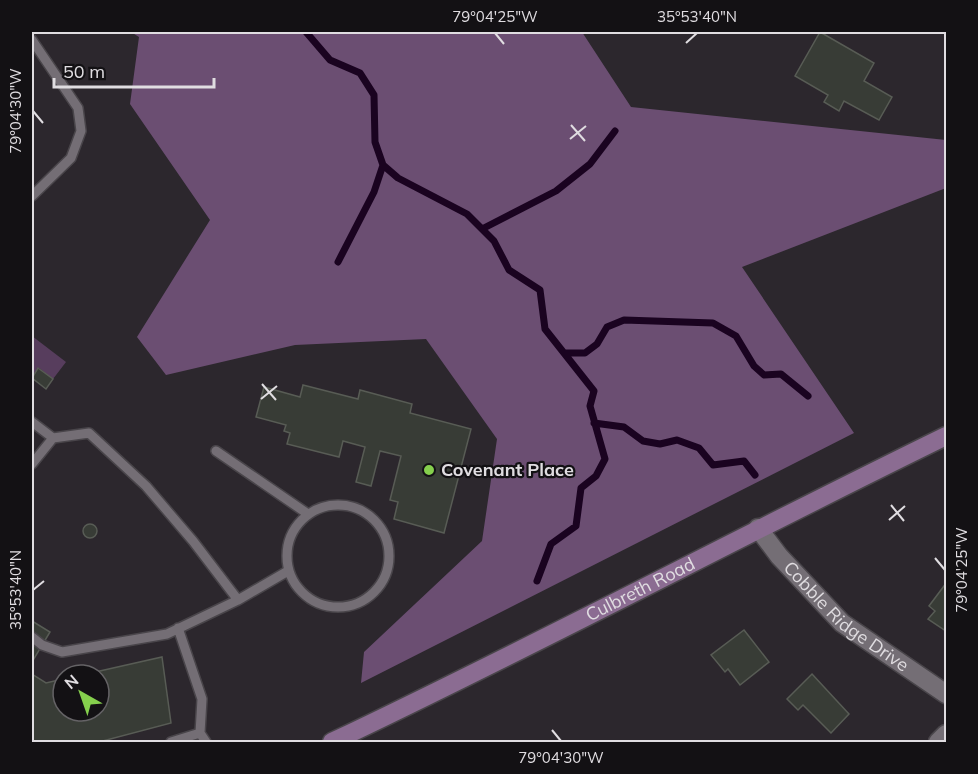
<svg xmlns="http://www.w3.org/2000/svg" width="978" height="774" viewBox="0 0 978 774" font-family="Mulish,sans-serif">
<rect width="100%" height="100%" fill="#2c272d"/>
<!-- green -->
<path fill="#573d5d" d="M 32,336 L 66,362 L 53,379 L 39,368 L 32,377 Z"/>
<!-- forest -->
<path fill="#6b4e72" d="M 131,32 L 582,32 L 631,107 L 946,140 L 946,188 L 742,267 L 854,433 L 361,683 L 364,652 L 482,541 L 497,439 L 426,339 L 295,345 L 166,375 L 137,337 L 210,220 L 130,104 L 139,37 Z"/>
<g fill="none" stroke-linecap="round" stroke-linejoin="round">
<!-- stream -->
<path stroke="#1a0320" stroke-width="7" d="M 306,32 L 330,60 L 360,73 L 374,95 L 375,142 L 383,165 L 398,178 L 467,214 L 494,241 L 509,270 L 540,290 L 545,329 L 594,391 L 590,406 L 605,459 L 596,476 L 581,488 L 576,526 L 551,544 L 537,581
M 482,229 L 556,191 L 590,164 L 615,131
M 338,262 L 374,192 L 383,165
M 565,353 L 585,353 L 597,344 L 607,327 L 624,320 L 713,323 L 736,336 L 754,366 L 764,375 L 781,374 L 808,396
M 594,423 L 624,427 L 643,441 L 660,444 L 677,440 L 699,448 L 713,465 L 744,461 L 755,475"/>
</g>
<!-- building -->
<path fill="#383c36" stroke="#585c55" stroke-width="1.5" d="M 820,32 L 874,63 L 864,81 L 892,97 L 879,120 L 844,101 L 839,111 L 824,102 L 828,95 L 795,76 Z
M 38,368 L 53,379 L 46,389 L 32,378 Z
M 303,385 L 358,399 L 360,390 L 412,404 L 410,413 L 471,429 L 444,533 L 394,519 L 398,502 L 390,500 L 401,456 L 380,451 L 371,486 L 356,482 L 365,447 L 343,441 L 339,457 L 287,444 L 290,433 L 284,431 L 286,425 L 256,417 L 264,387 L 300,397 Z
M83 531a7 7 0 1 1 14 0a7 7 0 1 1-14 0Z
M 944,586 L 946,588 L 946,631 L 928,619 L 935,611 L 929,606 Z
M 32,621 L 50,632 L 32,662 Z
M 744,630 L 769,662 L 740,685 L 728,669 L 725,672 L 711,655 Z
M 162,657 L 171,723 L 99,742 L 32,742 L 32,674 L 46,683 L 63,679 L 63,711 L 99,711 L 99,675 L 82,675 Z
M 812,674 L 849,714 L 831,733 L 803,705 L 798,710 L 787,699 Z"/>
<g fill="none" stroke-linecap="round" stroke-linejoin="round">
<!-- lane casing -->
<g stroke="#49454a" stroke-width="12">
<path id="lane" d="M 32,40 L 78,108 L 81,131 L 71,158 L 32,196
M 32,422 L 53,438
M 216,451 L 308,514
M 32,464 L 53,438 L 89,433 L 146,486 L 193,541 L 238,600 L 167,634 L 62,652 L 42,645 L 32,637
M287 556a51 51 0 1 1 102 0a51 51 0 1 1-102 0Z
M 238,600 L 288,571
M 178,628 L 202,699 L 200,733 L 206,742
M 171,742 L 200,733"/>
</g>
<!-- street casing -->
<g stroke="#49454a" stroke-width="21">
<g id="street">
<path id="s1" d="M 758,528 L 779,556 L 842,623 L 946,694"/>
<path d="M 938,742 L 946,734"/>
</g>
</g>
<!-- secondary casing -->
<g stroke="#49454a" stroke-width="21">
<g id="secondary">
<path id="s2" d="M 332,742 C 539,644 741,536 946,436"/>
</g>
</g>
<!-- lane -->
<use href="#lane" stroke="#746e75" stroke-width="9"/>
<!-- street -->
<use href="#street" stroke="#746e75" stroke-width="18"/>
<!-- secondary -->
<use href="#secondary" stroke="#8b6c92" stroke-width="18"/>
</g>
<!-- ticks -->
<path fill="none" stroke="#e0dde1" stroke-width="2" d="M 495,33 L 504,44M 686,43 L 697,33M 33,111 L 43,123M 571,125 L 585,141M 570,139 L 586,126M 262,384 L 276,400M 261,399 L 277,386M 891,505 L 904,521M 889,520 L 905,506M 935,558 L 945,570M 33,590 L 44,581M 552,730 L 561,741"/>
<!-- markers -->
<circle fill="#85cf4d" stroke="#131114" stroke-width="2" cx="429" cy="470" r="6"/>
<g text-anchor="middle" stroke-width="4.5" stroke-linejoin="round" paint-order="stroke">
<!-- poi labels -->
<g font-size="18" font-weight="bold" fill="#e0dde1" stroke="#131114" text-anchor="start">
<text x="441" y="476">Covenant Place</text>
</g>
<!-- street labels -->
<g font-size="18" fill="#e0dde1" stroke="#131114">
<text dy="6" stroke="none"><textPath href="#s2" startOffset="344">Culbreth Road</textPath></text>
<text dy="6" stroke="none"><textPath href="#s1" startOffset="126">Cobble Ridge Drive</textPath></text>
</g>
</g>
<!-- border -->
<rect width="978" height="774" fill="none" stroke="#131114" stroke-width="66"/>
<!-- north arrow -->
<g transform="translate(81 693) rotate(320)"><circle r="28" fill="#131114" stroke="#656366" stroke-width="1.5"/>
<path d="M0-4.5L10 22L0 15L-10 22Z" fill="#85cf4d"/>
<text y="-9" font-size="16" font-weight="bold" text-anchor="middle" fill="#e0dde1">N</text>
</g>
<!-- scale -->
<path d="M54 78v9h160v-9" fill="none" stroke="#e0dde1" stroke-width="3"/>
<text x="63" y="78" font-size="18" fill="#e0dde1" stroke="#131114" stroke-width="4.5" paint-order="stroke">50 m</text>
<rect x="33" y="33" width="912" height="708" fill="none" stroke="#e0dde1" stroke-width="2"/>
<g font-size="15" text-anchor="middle" fill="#e0dde1">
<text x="495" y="22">79°04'25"W</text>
<text x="697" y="22">35°53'40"N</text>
<text transform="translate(16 111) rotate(-90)" y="5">79°04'30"W</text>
<text transform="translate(962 570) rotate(-90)" y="5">79°04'25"W</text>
<text transform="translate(16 590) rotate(-90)" y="5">35°53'40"N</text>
<text x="561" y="763">79°04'30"W</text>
</g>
</svg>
